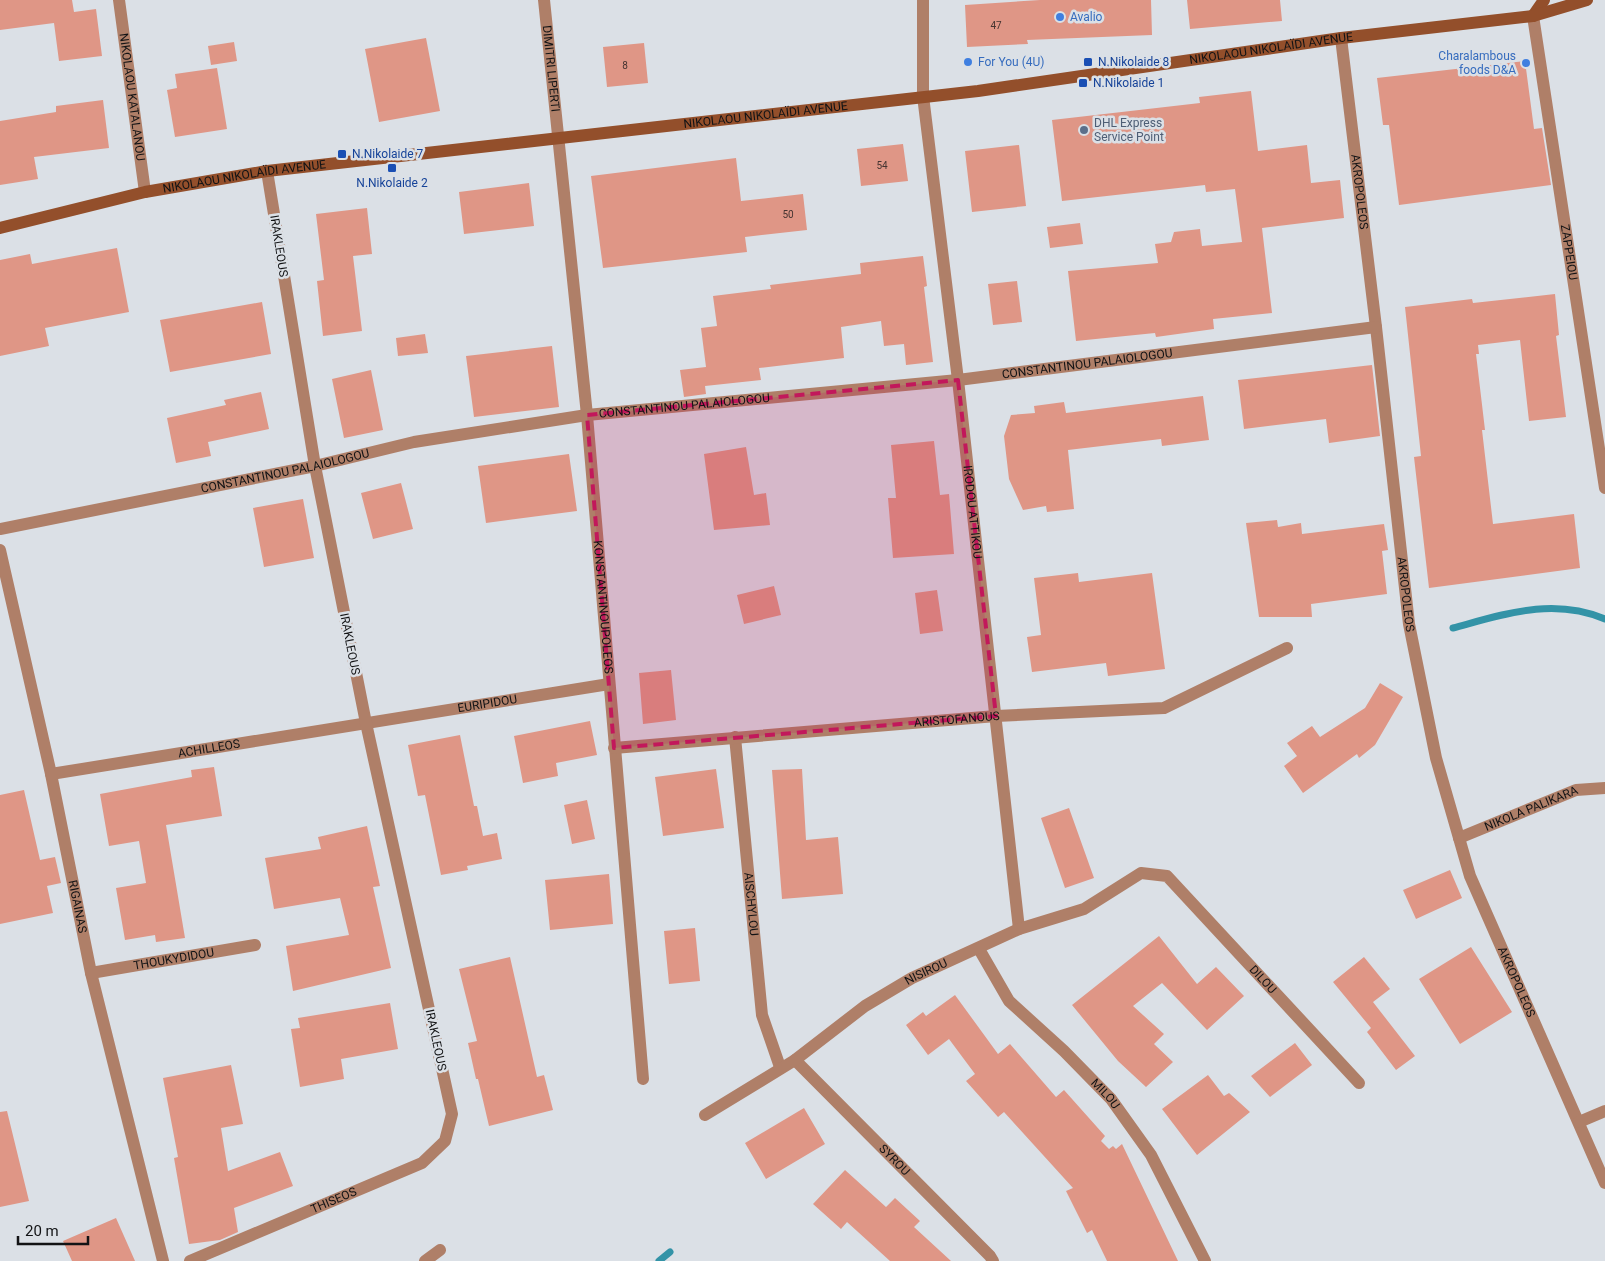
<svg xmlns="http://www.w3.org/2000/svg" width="1605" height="1261" viewBox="0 0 1605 1261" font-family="Roboto,sans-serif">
<rect width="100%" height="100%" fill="#dbe0e6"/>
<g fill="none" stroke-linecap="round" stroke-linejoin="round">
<!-- stream -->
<path stroke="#3393a7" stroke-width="7" d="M 1453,628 C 1505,614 1553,597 1605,619
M 659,1261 L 670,1252"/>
</g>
<!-- building -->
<path fill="#df9686" d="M 0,0 L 72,0 L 74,12 L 96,9 L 102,56 L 59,61 L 54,23 L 0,30 Z
M 1040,0 L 1151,0 L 1152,35 L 1027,40 L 1028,44 L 967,47 L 965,5 Z
M 1187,0 L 1280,0 L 1282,21 L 1190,29 Z
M 426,38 L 440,111 L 379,122 L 365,49 Z
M 234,42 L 237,61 L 211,65 L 208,46 Z
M 644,43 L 648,83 L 607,87 L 603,47 Z
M 1525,61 L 1534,129 L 1542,128 L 1551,185 L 1399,205 L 1389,125 L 1383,125 L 1377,78 Z
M 217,68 L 227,129 L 175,137 L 167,90 L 177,88 L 175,74 Z
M 1251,91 L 1258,151 L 1307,145 L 1311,183 L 1340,180 L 1344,218 L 1262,228 L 1272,313 L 1213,319 L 1214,329 L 1156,337 L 1155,333 L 1076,341 L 1068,271 L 1158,263 L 1155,244 L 1171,242 L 1174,232 L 1200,229 L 1202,246 L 1242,242 L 1235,189 L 1206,192 L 1205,185 L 1062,201 L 1052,120 L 1200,103 L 1199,97 Z
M 103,100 L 109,148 L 34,157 L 38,179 L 0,185 L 0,121 L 56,112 L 56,106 Z
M 903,144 L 908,181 L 861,186 L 857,149 Z
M 1019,145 L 1026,206 L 972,212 L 965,151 Z
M 736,158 L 741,201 L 803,194 L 807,230 L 745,237 L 747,252 L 603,268 L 591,176 Z
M 529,183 L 534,226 L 464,234 L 459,192 Z
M 367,208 L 372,254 L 353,256 L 362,331 L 323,336 L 317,281 L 324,280 L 316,214 Z
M 1080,223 L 1083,244 L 1050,248 L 1047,227 Z
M 117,248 L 129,312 L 45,328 L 49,346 L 0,356 L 0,260 L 30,254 L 32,264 Z
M 923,256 L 927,286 L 924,287 L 933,362 L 906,365 L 904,344 L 884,346 L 881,321 L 841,327 L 844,358 L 759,368 L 761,380 L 705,386 L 706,394 L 684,397 L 680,370 L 706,367 L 701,328 L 717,326 L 713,296 L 771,289 L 770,285 L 861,274 L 860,263 Z
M 1017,281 L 1022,322 L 993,325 L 988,284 Z
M 1555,294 L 1559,335 L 1556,336 L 1566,417 L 1529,421 L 1520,340 L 1478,345 L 1479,354 L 1476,354 L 1485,430 L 1482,430 L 1493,524 L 1574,514 L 1580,568 L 1429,588 L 1414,457 L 1421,456 L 1405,307 L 1472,299 L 1473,303 Z
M 262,302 L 271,354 L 170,372 L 160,320 Z
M 425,334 L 428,353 L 398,356 L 396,338 Z
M 552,346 L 559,407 L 474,417 L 466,356 Z
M 1372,365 L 1380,436 L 1329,443 L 1326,419 L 1244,429 L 1238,380 Z
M 371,370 L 383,430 L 344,438 L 332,379 Z
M 261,392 L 269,429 L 208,442 L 211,456 L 176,463 L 167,418 L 226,405 L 224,400 Z
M 1203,396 L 1209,440 L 1162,446 L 1161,439 L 1068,450 L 1074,509 L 1047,512 L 1046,506 L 1023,510 L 1009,479 L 1004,436 L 1011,415 L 1035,413 L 1034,406 L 1064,402 L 1066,413 Z
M 934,441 L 940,495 L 949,494 L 954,554 L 893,558 L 888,498 L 896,498 L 891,445 Z
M 746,447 L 754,495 L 766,493 L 770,525 L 714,530 L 704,454 Z
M 569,454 L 577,511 L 486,523 L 478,466 Z
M 401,483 L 413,529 L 373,539 L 361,493 Z
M 303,499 L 314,558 L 264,567 L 253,508 Z
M 1277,520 L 1278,527 L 1301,523 L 1302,534 L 1384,524 L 1388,550 L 1382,551 L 1387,594 L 1311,604 L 1312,617 L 1259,617 L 1246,523 Z
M 1078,573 L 1079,582 L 1152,573 L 1165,669 L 1108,676 L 1106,663 L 1032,672 L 1027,637 L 1041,635 L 1034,578 Z
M 774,586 L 781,615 L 744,624 L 737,595 Z
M 937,590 L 943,631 L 920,634 L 915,593 Z
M 671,670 L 676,720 L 643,724 L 639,673 Z
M 1380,683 L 1403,697 L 1375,745 L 1359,758 L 1357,754 L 1303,793 L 1284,766 L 1297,756 L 1287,743 L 1312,726 L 1320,737 L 1365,708 Z
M 590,721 L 597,755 L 556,763 L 558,776 L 523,783 L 514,736 Z
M 460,735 L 474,806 L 477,806 L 483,836 L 497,833 L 502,859 L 467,866 L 468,870 L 441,875 L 425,795 L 418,796 L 408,745 Z
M 214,767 L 222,816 L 166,825 L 185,938 L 156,942 L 155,935 L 125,940 L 116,888 L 146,883 L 139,841 L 109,846 L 100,794 L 192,777 L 191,770 Z
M 716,769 L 724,828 L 663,836 L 655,777 Z
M 802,769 L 806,840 L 838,837 L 843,894 L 782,899 L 772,770 Z
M 24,790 L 40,860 L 55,857 L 61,883 L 47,886 L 53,913 L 0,924 L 0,795 Z
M 587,800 L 595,839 L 572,844 L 564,805 Z
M 1069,808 L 1094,878 L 1065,888 L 1041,818 Z
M 367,826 L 380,886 L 373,887 L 391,968 L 293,991 L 286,946 L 349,935 L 340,898 L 274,909 L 265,858 L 321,849 L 318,837 Z
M 1450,870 L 1462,898 L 1416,919 L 1403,890 Z
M 609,874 L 613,924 L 550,930 L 545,880 Z
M 695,928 L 700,981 L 669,984 L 664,931 Z
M 1159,936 L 1197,984 L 1216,967 L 1244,996 L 1207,1030 L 1162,983 L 1133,1006 L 1164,1034 L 1154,1044 L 1173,1062 L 1146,1087 L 1118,1061 L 1072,1005 Z
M 1471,947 L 1512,1012 L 1460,1044 L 1419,979 Z
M 510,957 L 537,1077 L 544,1075 L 553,1110 L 489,1126 L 478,1079 L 476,1079 L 468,1043 L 477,1041 L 459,969 Z
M 1364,957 L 1390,989 L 1373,1002 L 1415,1056 L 1396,1070 L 1367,1032 L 1371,1028 L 1333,982 Z
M 955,995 L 998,1054 L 1010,1044 L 1056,1097 L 1064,1090 L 1105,1136 L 1101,1141 L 1109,1149 L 1113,1146 L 1116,1149 L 1122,1144 L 1178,1261 L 1107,1261 L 1092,1230 L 1087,1233 L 1066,1191 L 1073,1188 L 1004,1112 L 998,1117 L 966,1081 L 975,1074 L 949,1039 L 928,1055 L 906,1025 L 923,1012 L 926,1016 Z
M 390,1003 L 398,1049 L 341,1059 L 344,1079 L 300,1087 L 291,1029 L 300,1028 L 298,1018 Z
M 1295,1043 L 1312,1065 L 1270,1097 L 1251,1076 Z
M 231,1065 L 243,1124 L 221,1128 L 228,1171 L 280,1152 L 293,1186 L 234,1208 L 238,1232 L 220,1240 L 189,1244 L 174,1158 L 178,1157 L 163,1078 Z
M 1208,1075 L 1224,1096 L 1229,1093 L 1250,1112 L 1197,1155 L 1162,1109 Z
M 804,1108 L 825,1144 L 766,1179 L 745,1143 Z
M 7,1111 L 29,1201 L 0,1207 L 0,1112 Z
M 845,1170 L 886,1207 L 895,1198 L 920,1221 L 914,1227 L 951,1261 L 890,1261 L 847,1222 L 841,1229 L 813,1204 Z
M 116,1218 L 135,1261 L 72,1261 L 63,1241 Z"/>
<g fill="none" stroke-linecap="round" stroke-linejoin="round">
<!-- street -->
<g stroke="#af7f68" stroke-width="12">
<path id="s1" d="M 119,0 L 145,192"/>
<path id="s2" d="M 544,0 L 587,415 L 643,1079"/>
<path id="s3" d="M 923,0 L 923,96 L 958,380 L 1019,929"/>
<path id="s4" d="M 1533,16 L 1605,488"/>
<path id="s5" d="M 1341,38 L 1376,327 L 1409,624 L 1436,758 L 1470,876 L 1605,1183"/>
<path id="s6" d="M 0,529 L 315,466 L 414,442 L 587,415 L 958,380 L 1376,327"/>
<path id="s7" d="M 0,550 L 51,774 L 91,973 L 163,1261"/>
<path id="s8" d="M 735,737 L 762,1015 L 780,1067"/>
<path id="s9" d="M 614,748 L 996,716 L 1164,708 L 1287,648"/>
<path id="s10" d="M 51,774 L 609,684"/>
<path id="s11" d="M 1459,838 L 1576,790 L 1605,788"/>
<path id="s12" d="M 979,949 L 1009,1001 L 1064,1051 L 1111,1099 L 1151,1155 L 1205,1261"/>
<path id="s13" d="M 91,973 L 255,945"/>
<path id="s14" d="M 795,1060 L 990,1256 L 993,1261"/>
<path id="s15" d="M 705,1115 L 795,1060 L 865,1006 L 912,978 L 1019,929 L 1084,909 L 1141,873 L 1167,876 L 1359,1083"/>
<path d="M 1579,1122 L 1605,1111"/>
<path id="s16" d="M 190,1261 L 422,1163 L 445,1141 L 452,1114 L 366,723 L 315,466 L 267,171"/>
<path d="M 425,1261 L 440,1250"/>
</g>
<!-- secondary -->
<g stroke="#934f2b" stroke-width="12">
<path d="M 1533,16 L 1544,0"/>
<path id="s17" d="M 0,228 L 145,192 L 267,171 L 978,91 L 1341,38 L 1533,16 L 1587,0"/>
</g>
</g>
<!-- marked area -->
<path fill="#c2185b" fill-opacity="0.2" stroke="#c2185b" stroke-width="4" stroke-dasharray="10 6" stroke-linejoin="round" d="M 958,380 L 996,716 L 614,748 L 587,415 Z"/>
<!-- markers -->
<g fill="#3f7fe0" stroke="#dbe0e6" stroke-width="2">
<circle cx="1060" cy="17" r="5"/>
<circle cx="968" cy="62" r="5"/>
<circle cx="1526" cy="63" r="5"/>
</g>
<g fill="#1a4fb4" stroke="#dbe0e6" stroke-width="2">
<rect x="1083" y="57" width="10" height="10" rx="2.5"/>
<rect x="1078" y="78" width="10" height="10" rx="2.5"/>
<rect x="337" y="149" width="10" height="10" rx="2.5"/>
<rect x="387" y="163" width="10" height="10" rx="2.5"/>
</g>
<circle fill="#5c6f8a" stroke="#dbe0e6" stroke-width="2" cx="1084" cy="130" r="5"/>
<g text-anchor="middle" stroke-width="5" stroke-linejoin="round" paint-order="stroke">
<!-- number labels -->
<g font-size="10" fill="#453431">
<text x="996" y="29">47</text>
<text x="625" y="69">8</text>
<text x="882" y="169">54</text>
<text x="788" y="218">50</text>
</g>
<!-- shop labels -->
<g font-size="12" fill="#366cbe" stroke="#dbe0e6" text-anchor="start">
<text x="1070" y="21">Avalio</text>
<text x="1516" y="60" text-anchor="end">Charalambous<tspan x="1516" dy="14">foods D&amp;A</tspan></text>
<text x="978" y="66">For You (4U)</text>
</g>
<!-- street labels -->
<g font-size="12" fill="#121315" stroke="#dbe0e6">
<text dy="4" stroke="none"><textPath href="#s17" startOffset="1285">NIKOLAOU NIKOLAÏDI AVENUE</textPath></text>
<text dy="4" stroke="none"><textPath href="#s2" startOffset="69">DIMITRI LIPERTI</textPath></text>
<text dy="4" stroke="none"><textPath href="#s1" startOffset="98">NIKOLAOU KATALANOU</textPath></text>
<text dy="4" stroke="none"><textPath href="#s17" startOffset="775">NIKOLAOU NIKOLAÏDI AVENUE</textPath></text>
<text dy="4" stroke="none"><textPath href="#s17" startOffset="250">NIKOLAOU NIKOLAÏDI AVENUE</textPath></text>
<text dy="4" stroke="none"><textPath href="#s5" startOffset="155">AKROPOLEOS</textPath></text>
<text transform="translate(279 246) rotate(81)" y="4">IRAKLEOUS</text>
<text dy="4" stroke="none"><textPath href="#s4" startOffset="239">ZAPPEIOU</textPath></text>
<text dy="4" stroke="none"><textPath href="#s6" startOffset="1101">CONSTANTINOU PALAIOLOGOU</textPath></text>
<text dy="4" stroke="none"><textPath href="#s6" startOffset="696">CONSTANTINOU PALAIOLOGOU</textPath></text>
<text dy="4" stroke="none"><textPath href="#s6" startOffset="291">CONSTANTINOU PALAIOLOGOU</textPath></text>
<text dy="4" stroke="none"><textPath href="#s3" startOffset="515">IRODOU ATTIKOU</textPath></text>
<text dy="4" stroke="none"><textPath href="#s5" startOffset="560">AKROPOLEOS</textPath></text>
<text dy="4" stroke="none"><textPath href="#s2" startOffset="610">KONSTANTINOUPOLEOS</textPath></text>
<text transform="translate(350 644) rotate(79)" y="4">IRAKLEOUS</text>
<text dy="4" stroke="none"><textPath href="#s10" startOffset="442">EURIPIDOU</textPath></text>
<text dy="4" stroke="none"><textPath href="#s9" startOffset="344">ARISTOFANOUS</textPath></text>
<text dy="4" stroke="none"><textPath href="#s10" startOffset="160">ACHILLEOS</textPath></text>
<text dy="4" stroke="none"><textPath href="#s11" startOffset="78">NIKOLA PALIKARA</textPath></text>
<text dy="4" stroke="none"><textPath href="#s8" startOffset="168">AISCHYLOU</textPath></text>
<text dy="4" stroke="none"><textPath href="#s7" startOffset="365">RIGAINAS</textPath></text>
<text dy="4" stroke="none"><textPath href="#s13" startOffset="84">THOUKYDIDOU</textPath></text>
<text dy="4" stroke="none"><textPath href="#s15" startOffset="264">NISIROU</textPath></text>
<text dy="4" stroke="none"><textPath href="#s15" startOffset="669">DILOU</textPath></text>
<text dy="4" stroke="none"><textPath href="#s5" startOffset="965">AKROPOLEOS</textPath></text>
<text transform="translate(436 1040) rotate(78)" y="4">IRAKLEOUS</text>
<text dy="4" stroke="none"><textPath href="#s12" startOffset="194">MILOU</textPath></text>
<text dy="4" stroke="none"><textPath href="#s14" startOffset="141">SYROU</textPath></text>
<text dy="4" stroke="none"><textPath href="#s16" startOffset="156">THISEOS</textPath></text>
</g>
<!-- transit labels -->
<g font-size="12" fill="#164399" stroke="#dbe0e6" text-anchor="start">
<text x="1098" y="66">N.Nikolaide 8</text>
<text x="1093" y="87">N.Nikolaide 1</text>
<text x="352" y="158">N.Nikolaide 7</text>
<text x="392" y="187" text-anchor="middle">N.Nikolaide 2</text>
</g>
<!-- service labels -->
<g font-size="12" fill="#4e5e75" stroke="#dbe0e6" text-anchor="start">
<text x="1094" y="127">DHL Express<tspan x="1094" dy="14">Service Point</tspan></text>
</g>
</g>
<!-- scale -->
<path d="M18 1236v8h70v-8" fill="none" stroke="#121315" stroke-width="2.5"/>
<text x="25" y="1236" font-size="15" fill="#121315" stroke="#dbe0e6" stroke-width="4" paint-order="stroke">20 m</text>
</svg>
